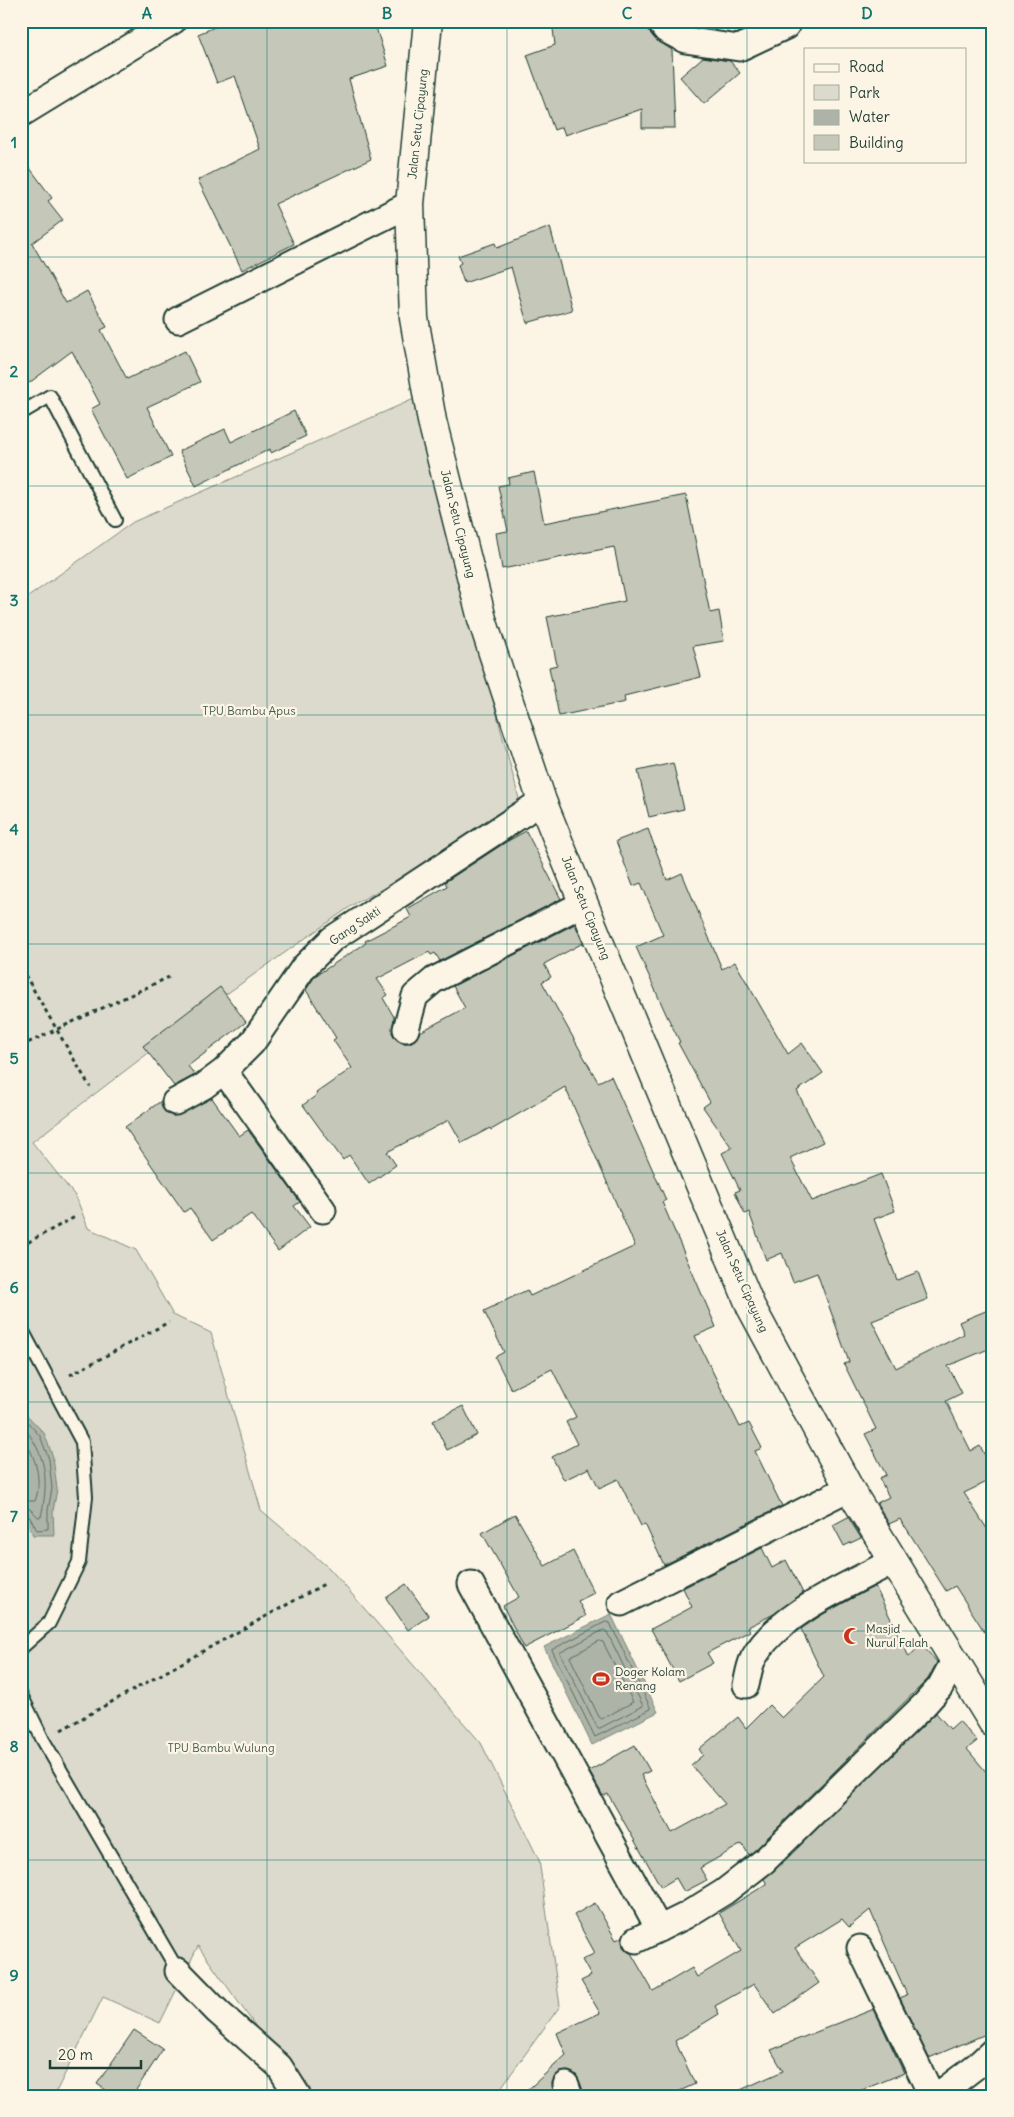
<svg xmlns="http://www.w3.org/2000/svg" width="1014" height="2117" viewBox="0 0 1014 2117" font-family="Delius,sans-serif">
<rect width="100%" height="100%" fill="#fcf5e5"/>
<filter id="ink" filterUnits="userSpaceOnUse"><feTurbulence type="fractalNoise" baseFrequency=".02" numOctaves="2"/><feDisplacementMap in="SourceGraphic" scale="10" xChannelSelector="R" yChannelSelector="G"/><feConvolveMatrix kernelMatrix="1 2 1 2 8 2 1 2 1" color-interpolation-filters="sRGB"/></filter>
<g filter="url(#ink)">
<!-- green -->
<path fill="#dcdacc" stroke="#7e8c80" d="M 414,399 L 523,814 L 354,904 L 215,1002 L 32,1142 L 76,1197 L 88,1228 L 136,1250 L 173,1315 L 211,1333 L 261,1510 L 330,1569 L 481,1743 L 539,1860 L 560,2006 L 495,2096 L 301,2096 L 290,2074 L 198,1946 L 160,2023 L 103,1997 L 54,2096 L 21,2096 L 21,602 L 133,522 Z"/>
<!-- water -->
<path fill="#aeb3a7" stroke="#758479" d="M 21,1409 L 44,1433 L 53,1457 L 57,1489 L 53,1511 L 54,1535 L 33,1535 L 26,1519 L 21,1521 Z
M 611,1614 L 658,1712 L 592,1745 L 544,1647 Z"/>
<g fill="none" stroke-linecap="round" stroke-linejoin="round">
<!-- shore -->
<path stroke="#586c62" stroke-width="1" d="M 21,1415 L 40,1436 L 49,1459 L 52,1489 L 48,1510 L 48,1529 L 37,1530 L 29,1516 L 21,1515
M 21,1424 C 47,1454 49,1480 41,1517 L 38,1517 L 30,1509 L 21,1509
M 21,1436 C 35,1452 43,1481 35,1501 L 21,1501
M 606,1622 L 610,1623 L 651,1709 L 595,1737 L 552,1650 Z
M 604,1630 L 607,1632 L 643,1706 L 598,1729 L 560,1653 Z
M 600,1641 L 603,1642 L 633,1702 L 602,1719 L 599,1717 L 570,1657 Z"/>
</g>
<!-- building -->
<path fill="#c5c7b9" stroke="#1f3d34" d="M 229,21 L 374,21 L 388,66 L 349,79 L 371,159 L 275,204 L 294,244 L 242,270 L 198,180 L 260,149 L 235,76 L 217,83 L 198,34 Z
M 552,21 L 645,21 L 647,29 L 655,39 L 672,50 L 675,128 L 642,128 L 642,109 L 565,135 L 562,127 L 554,130 L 527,55 L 555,45 Z
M 703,57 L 730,61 L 740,73 L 704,104 L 680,77 Z
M 21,156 L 52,198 L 48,201 L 63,220 L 32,243 L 66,303 L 87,291 L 107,327 L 101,330 L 127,379 L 185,351 L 200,382 L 147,407 L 171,457 L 127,479 L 91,409 L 100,404 L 72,351 L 21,389 Z
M 550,227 L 572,310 L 527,323 L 511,267 L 464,283 L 458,265 L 461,263 L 458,256 L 495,243 L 497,248 Z
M 294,411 L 306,436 L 271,453 L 270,449 L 196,486 L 179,451 L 225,429 L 231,442 Z
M 534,472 L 544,523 L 686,495 L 710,613 L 719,611 L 724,641 L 693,646 L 701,677 L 624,696 L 625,702 L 559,716 L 549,667 L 557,665 L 547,617 L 625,601 L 614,547 L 502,569 L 496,533 L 508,531 L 498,486 L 509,484 L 508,478 Z
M 673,763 L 684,809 L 649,817 L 638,771 Z
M 648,829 L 667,880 L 682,873 L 722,969 L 735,962 L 788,1054 L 802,1043 L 823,1073 L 797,1091 L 823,1142 L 790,1158 L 812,1201 L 881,1174 L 895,1211 L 874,1219 L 897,1280 L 918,1272 L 928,1299 L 872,1321 L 896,1368 L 964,1334 L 959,1322 L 993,1308 L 993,1347 L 948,1366 L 962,1393 L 946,1401 L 971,1451 L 980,1446 L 993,1470 L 993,1479 L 964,1493 L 993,1538 L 993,1645 L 955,1586 L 946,1591 L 905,1526 L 904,1527 L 900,1519 L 889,1524 L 877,1503 L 889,1497 L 879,1478 L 886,1475 L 865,1434 L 876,1429 L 844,1364 L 849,1362 L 817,1273 L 793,1282 L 782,1253 L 766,1260 L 749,1212 L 745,1214 L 735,1192 L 740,1190 L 722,1153 L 732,1148 L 703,1107 L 710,1102 L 678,1043 L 680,1042 L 666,1014 L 636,947 L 663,935 L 641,883 L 633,886 L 616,841 Z
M 526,831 L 561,899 L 440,961 L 435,953 L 431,955 L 429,952 L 377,979 L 388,995 L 383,998 L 394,1017 L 392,1033 L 396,1039 L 402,1043 L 410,1043 L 416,1039 L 420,1032 L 465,1008 L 453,986 L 575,924 L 583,943 L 544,964 L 551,977 L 542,982 L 598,1082 L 611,1076 L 666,1200 L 662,1202 L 716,1327 L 695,1336 L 740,1427 L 749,1423 L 762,1448 L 755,1451 L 782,1506 L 664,1565 L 645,1524 L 641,1526 L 618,1479 L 599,1488 L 589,1468 L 564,1480 L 552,1457 L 577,1444 L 566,1422 L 576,1417 L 552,1369 L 511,1389 L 495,1357 L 504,1352 L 484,1311 L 527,1290 L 530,1296 L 635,1246 L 565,1087 L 491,1130 L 490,1128 L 462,1143 L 449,1120 L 387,1152 L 396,1165 L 369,1184 L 349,1155 L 343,1160 L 303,1105 L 317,1095 L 316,1093 L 352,1068 L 333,1040 L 336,1038 L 306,990 L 315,976 L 366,943 L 365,941 L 411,917 L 407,909 L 447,886 L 445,882 L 506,842 Z
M 220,987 L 246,1022 L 188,1066 L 195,1075 L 174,1086 L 143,1046 Z
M 212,1098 L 239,1136 L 248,1130 L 300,1202 L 294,1206 L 310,1227 L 278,1251 L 251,1214 L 213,1240 L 190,1208 L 184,1212 L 125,1127 L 161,1101 L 162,1108 L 167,1114 L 175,1116 Z
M 463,1406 L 477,1435 L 447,1450 L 433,1421 Z
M 515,1514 L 545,1566 L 573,1551 L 594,1593 L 578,1601 L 586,1616 L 524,1648 L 503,1606 L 519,1597 L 482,1533 Z
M 848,1517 L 861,1538 L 844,1546 L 833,1525 Z
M 762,1548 L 772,1568 L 786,1560 L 803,1593 L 774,1614 L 748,1627 L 750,1631 L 707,1653 L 713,1663 L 679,1681 L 651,1629 L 692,1607 L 683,1588 Z
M 406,1584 L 429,1616 L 408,1630 L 386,1598 Z
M 875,1586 L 909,1657 L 921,1644 L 937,1662 L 928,1679 L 755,1850 L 749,1855 L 742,1844 L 700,1868 L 707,1880 L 684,1892 L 676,1878 L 661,1887 L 608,1794 L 603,1796 L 589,1771 L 635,1745 L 650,1771 L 641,1775 L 672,1833 L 725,1804 L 691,1765 L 703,1755 L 699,1749 L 738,1717 L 746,1728 L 769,1705 L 782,1718 L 824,1677 L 801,1629 L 823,1614 Z
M 936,1713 L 950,1729 L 959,1721 L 977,1741 L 967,1749 L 993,1780 L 993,2031 L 929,2058 L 900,1998 L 907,1995 L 870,1910 L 849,1927 L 842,1919 L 795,1948 L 819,1983 L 775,2014 L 754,1984 L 715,2006 L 719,2014 L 675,2041 L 695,2084 L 669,2096 L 584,2096 L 579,2080 L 575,2074 L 568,2071 L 561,2072 L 555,2076 L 552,2083 L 555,2096 L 521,2096 L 566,2055 L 557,2033 L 600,2013 L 581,1981 L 591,1976 L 582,1960 L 595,1953 L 574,1915 L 595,1903 L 616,1940 L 622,1937 L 623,1947 L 631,1953 L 653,1991 L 692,1968 L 697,1977 L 741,1951 L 719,1913 L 767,1884 L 764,1879 Z
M 874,2009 L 904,2073 L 847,2096 L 727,2096 L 783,2071 L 771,2050 Z
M 134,2030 L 163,2049 L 132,2096 L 115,2096 L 97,2084 Z"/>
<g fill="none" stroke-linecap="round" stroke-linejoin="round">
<!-- lane casing -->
<g stroke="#1f3d34" stroke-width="16">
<path id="lane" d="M 21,413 L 50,396 L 115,520
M 21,1328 L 82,1442 L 86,1497 L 79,1562 L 49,1623 L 21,1648
M 21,1695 L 43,1740 L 178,1971"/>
</g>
<!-- street casing -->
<g stroke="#1f3d34" stroke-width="29">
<path id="street" d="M 659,21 L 666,30 L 685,40 L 739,48 L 786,26 L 789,21
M 21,114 L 173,21
M 178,320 L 410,204
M 406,1029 L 415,996 L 434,980 L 584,903
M 224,1071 L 323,1210
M 175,1102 L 204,1086 L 224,1071 L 252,1043 L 304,967 L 332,939 L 542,801
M 471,1584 L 659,1929
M 621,1603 L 849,1488
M 746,1685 C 748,1677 749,1667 753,1659 C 777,1614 849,1585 893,1561
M 636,1940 L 685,1916 L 724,1892 L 764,1861 L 924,1705 L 940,1687 L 954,1661
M 860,1948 L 932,2096
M 178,1971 L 218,2012 L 279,2066 L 298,2096
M 566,2085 L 570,2096
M 937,2096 L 980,2063 L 993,2051"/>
</g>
<!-- secondary casing -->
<g stroke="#1f3d34" stroke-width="31">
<path id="secondary" d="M 428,21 L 410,204 L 414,318 L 432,421 L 482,619 L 494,656 L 542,801 L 609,966 L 751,1307 L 849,1488 L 993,1723"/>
</g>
<!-- path -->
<path stroke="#1f3d34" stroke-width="3" stroke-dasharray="4 4" stroke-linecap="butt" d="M 21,968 L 90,1087
M 21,1046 L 169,977
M 21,1246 L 75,1217
M 70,1375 L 169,1322
M 61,1730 L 326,1583"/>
<!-- lane -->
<use href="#lane" stroke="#fcf5e5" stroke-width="12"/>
<!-- street -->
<use href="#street" stroke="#fcf5e5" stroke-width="25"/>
<!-- secondary -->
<use href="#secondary" stroke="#fcf5e5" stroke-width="28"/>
</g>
</g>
<!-- grid -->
<path fill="none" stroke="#0f766e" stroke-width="1" stroke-opacity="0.55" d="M 267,21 L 267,2096M 507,21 L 507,2096M 747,21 L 747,2096M 21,257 L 993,257M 21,486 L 993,486M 21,715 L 993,715M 21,944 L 993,944M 21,1173 L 993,1173M 21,1402 L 993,1402M 21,1631 L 993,1631M 21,1860 L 993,1860"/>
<!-- icons -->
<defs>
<g id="mosque-bare" transform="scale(1.35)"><path d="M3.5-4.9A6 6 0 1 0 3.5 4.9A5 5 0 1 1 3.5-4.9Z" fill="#c8321e" stroke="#fcf5e5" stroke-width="2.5" paint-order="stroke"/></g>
<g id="stadium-bare" transform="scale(1.35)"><path d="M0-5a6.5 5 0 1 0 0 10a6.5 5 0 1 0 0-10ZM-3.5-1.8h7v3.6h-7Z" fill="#c8321e" stroke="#fcf5e5" stroke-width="2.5" paint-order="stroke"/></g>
</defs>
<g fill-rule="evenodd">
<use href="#mosque-bare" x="852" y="1636"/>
<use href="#stadium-bare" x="601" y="1679"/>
</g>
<g text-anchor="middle" stroke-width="4.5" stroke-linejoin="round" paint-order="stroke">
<!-- street labels -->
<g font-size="12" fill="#1f3d34" stroke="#fcf5e5">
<text transform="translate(418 124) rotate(-84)" y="4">Jalan Setu Cipayung</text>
<text transform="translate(458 524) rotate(76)" y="4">Jalan Setu Cipayung</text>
<text transform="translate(586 908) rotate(68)" y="4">Jalan Setu Cipayung</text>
<text transform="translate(355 926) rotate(-34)" y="4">Gang Sakti</text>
<text transform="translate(742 1281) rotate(66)" y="4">Jalan Setu Cipayung</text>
</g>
<!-- park labels -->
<g font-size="12" fill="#455c52" stroke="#fcf5e5">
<text x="249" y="715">TPU Bambu Apus</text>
<text x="221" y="1752">TPU Bambu Wulung</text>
</g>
<!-- poi labels -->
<g font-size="12" fill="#1f3d34" stroke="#fcf5e5" text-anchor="start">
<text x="866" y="1633">Masjid<tspan x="866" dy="14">Nurul Falah</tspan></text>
<text x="615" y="1676">Doger Kolam<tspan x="615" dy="14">Renang</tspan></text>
</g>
</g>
<!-- margin -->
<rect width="1014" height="2117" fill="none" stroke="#fcf5e5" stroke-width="55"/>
<!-- legend -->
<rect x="804" y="48" width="162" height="115" fill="#fcf5e5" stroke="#a4ab9e"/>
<rect x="814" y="64" width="25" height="8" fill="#fcf5e5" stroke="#a4ab9e"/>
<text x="849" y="72" font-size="15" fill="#1f3d34">Road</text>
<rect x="814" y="85" width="25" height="15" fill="#dcdacc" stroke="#a4ab9e"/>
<text x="849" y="98" font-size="15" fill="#1f3d34">Park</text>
<rect x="814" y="110" width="25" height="15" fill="#aeb3a7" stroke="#a4ab9e"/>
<text x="849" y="122" font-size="15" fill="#1f3d34">Water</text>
<rect x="814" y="135" width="25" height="15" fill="#c5c7b9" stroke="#a4ab9e"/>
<text x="849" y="148" font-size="15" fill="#1f3d34">Building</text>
<!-- scale -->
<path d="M50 2060v8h91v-8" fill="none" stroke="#1f3d34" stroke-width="2.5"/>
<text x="58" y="2060" font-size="15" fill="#1f3d34" stroke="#fcf5e5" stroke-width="4" paint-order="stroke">20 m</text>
<rect x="28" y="28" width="958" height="2062" fill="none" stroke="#0f766e" stroke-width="2"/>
<g font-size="16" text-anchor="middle" font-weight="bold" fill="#0f766e">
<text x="147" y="19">A</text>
<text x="387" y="19">B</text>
<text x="627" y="19">C</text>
<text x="867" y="19">D</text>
<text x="14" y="148">1</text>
<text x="14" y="377">2</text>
<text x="14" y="606">3</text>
<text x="14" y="835">4</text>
<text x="14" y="1064">5</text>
<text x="14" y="1293">6</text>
<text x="14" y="1522">7</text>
<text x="14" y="1752">8</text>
<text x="14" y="1981">9</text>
</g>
</svg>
